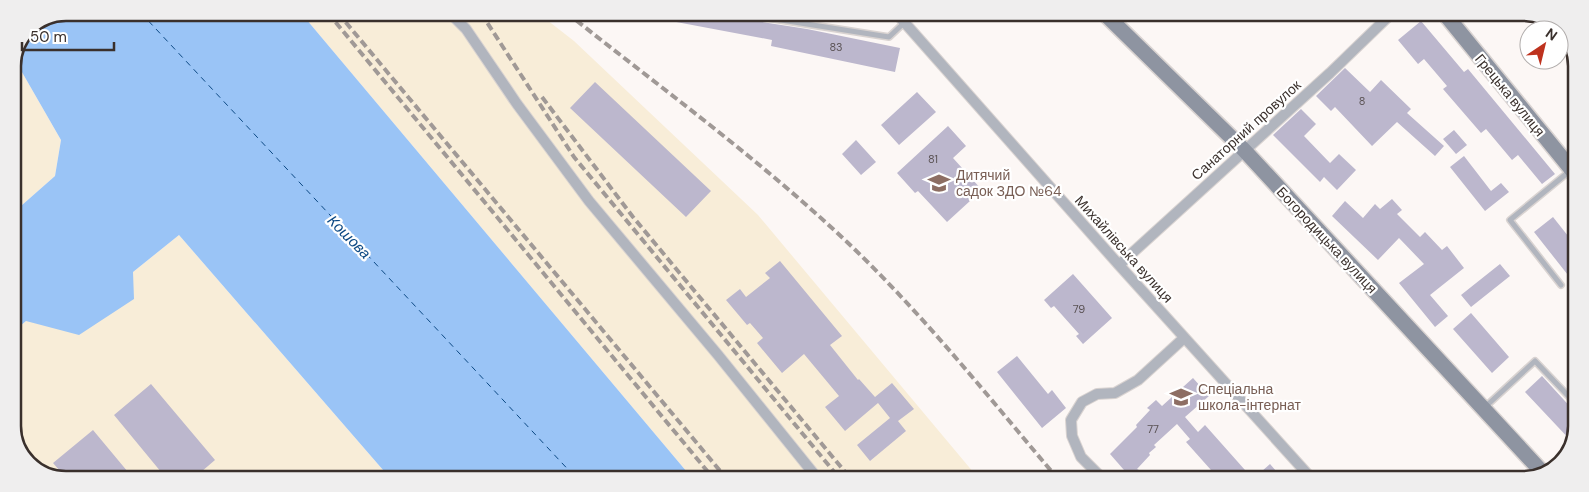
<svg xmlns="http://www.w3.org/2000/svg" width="1589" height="492" viewBox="0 0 1589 492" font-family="'DM Sans',sans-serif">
<rect width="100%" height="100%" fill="#fcf7f5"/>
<!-- industrial -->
<path fill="#f8edd8" d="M 301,13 L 538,13 L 574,41 L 758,215 L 979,479 L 692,478 Z
M 15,60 L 61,140 L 55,176 L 13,213 L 13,66 Z
M 179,235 L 390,478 L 52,478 L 26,461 L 13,430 L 13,332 L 26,321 L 133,272 Z"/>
<!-- water -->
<path fill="#9ac4f6" d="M 66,13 L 301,13 L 692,478 L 390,478 L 179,235 L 133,272 L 134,299 L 79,335 L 26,321 L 13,332 L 13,213 L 55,176 L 61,140 L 15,60 L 28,28 Z"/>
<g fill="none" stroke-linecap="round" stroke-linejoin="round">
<!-- ferry -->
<path stroke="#0c4984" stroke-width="1" stroke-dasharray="6 5" stroke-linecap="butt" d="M 141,13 L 576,478"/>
</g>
<!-- building -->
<path fill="#bcb7cd" d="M 655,13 L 705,13 L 807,29 L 900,48 L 895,72 L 771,46 L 772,40 L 655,18 Z
M 1421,21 L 1464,72 L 1468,69 L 1555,174 L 1542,184 L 1518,155 L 1512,160 L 1486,129 L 1481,133 L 1443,89 L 1447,86 L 1424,59 L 1418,64 L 1398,40 Z
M 1345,68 L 1370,92 L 1381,80 L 1411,109 L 1407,113 L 1444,146 L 1435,156 L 1397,122 L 1372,146 L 1335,107 L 1331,111 L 1316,96 Z
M 595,82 L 711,191 L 686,217 L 570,108 Z
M 917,92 L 936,112 L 899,145 L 881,125 Z
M 1301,109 L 1316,124 L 1304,136 L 1330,163 L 1339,154 L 1356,170 L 1337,190 L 1324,177 L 1320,182 L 1273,135 Z
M 948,126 L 966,146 L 953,158 L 982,190 L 947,222 L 918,191 L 915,193 L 897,173 Z
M 1454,130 L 1467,145 L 1456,154 L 1443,139 Z
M 856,140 L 876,162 L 861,175 L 842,154 Z
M 1464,156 L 1491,191 L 1501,183 L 1509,192 L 1485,211 L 1450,167 Z
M 1392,199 L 1402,210 L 1397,214 L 1420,237 L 1425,232 L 1442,250 L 1447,246 L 1464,268 L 1430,295 L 1448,316 L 1435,327 L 1399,283 L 1424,264 L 1399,238 L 1378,260 L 1332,216 L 1345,201 L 1363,218 L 1375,204 L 1380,209 Z
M 1553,217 L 1576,246 L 1575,284 L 1534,232 Z
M 780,261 L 842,336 L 830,345 L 858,380 L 859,379 L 875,397 L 892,383 L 914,409 L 898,421 L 906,431 L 870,461 L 857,445 L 890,418 L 878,403 L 845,431 L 825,407 L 839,396 L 804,354 L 782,373 L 757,343 L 763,338 L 750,323 L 747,325 L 726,300 L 740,289 L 746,297 L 770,278 L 765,273 Z
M 1500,264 L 1510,276 L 1471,307 L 1461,295 Z
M 1073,274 L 1112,318 L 1083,344 L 1076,336 L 1079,334 L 1054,306 L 1051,308 L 1044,300 Z
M 1471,313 L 1509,357 L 1492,373 L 1453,329 Z
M 1017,356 L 1048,394 L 1052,390 L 1066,408 L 1042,428 L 997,372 Z
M 1542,376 L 1575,412 L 1575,440 L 1573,443 L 1525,392 Z
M 1193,378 L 1209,396 L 1185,417 L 1198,432 L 1205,425 L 1253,479 L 1270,464 L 1283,479 L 1219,479 L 1186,442 L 1190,439 L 1177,424 L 1154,445 L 1156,447 L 1149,453 L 1150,455 L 1137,469 L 1139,470 L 1131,478 L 1110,454 L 1137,427 L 1136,425 L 1150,410 L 1147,408 L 1156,400 L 1162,406 Z
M 151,384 L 215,460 L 194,478 L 166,478 L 114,415 Z
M 93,430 L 133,478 L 66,478 L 53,463 Z"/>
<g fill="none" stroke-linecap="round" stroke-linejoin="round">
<!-- lane casing -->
<g stroke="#d9d3d1" stroke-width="8">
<path id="lane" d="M 736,13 L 889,37 L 905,22
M 1561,285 L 1510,220 L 1571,170
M 1484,408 L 1535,361 L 1575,403"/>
</g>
<!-- street casing -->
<g stroke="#d9d3d1" stroke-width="12">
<path id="street" d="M 450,13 L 466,29 L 517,104 L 589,201 L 718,355 L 818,479
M 897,14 L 1119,265 L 1312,479
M 1119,265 L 1330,73 L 1391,14
M 1103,479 L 1081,457 L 1072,436 L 1071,420 L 1082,402 L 1097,394 L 1115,393 L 1138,380 L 1184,338"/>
</g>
<!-- secondary casing -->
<g stroke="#d9d3d1" stroke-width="18">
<path id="secondary" d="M 1105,14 L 1244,150 L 1543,473
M 1445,14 L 1576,175"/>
</g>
<!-- lane -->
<use href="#lane" stroke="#b1b5be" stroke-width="5"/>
<!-- street -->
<use href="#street" stroke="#b1b5be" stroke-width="10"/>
<!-- secondary -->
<use href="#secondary" stroke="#8e94a1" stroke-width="15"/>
<!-- rail -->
<path stroke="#a09996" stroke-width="4" stroke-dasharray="8 4" stroke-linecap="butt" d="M 328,13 L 713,478
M 338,13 L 726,478
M 481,13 L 574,157 L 840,479
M 567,13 C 661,88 759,159 847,242 C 924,315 990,399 1058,479
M 542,97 L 633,217 L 851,479"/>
</g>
<!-- icons -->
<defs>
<g id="school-bare" transform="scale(1.725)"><path d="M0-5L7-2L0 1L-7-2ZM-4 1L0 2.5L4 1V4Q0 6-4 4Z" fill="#8d6e63" stroke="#fff" stroke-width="2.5" paint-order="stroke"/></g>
</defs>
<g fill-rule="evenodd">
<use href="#school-bare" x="939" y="183"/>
<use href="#school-bare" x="1181" y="397"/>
</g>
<g text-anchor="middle" stroke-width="4.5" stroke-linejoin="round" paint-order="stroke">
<!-- number labels -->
<g font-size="11" fill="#5a5254">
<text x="836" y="51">83</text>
<text x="1362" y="105">8</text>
<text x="933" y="163">81</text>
<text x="1079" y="313">79</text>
<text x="1153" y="433">77</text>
</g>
<!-- street labels -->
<g font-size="14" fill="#3a302c" stroke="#fff">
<text transform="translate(1510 95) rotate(51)" y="5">Грецька вулиця</text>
<text transform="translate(1246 130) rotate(-42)" y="5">Санаторний провулок</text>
<text transform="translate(1327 240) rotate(47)" y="5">Богородицька вулиця</text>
<text transform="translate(1124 249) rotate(48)" y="5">Михайлівська вулиця</text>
</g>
<!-- education labels -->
<g font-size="14" fill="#785e54" stroke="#fff" text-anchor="start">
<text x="956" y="180">Дитячий<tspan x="956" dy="16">садок ЗДО №64</tspan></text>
<text x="1198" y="394">Спеціальна<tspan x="1198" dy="16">школа-інтернат</tspan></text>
</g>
<!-- water labels -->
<g font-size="15" font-style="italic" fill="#0c4984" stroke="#fff">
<text transform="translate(349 237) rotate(45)" y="5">Кошова</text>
</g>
</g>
<!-- crop -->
<path d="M0 0H1589V492H0ZM66 21H1523A45 45 0 0 1 1568 66V426A45 45 0 0 1 1523 471H66A45 45 0 0 1 21 426V66A45 45 0 0 1 66 21Z" fill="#efeeee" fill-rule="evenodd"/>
<path fill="none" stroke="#3a302c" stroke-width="2.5" d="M66 21H1523A45 45 0 0 1 1568 66V426A45 45 0 0 1 1523 471H66A45 45 0 0 1 21 426V66A45 45 0 0 1 66 21Z"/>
<!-- north arrow -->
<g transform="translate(1544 45) rotate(35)"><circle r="24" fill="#ffffff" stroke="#b0acab"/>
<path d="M0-4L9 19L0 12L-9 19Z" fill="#be321e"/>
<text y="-8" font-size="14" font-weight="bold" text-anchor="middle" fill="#3a302c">N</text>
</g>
<!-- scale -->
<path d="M22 42v8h92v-8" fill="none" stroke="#3a302c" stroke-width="2.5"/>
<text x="30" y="42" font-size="15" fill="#3a302c" stroke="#ffffff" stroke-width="4" paint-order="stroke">50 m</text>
</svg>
